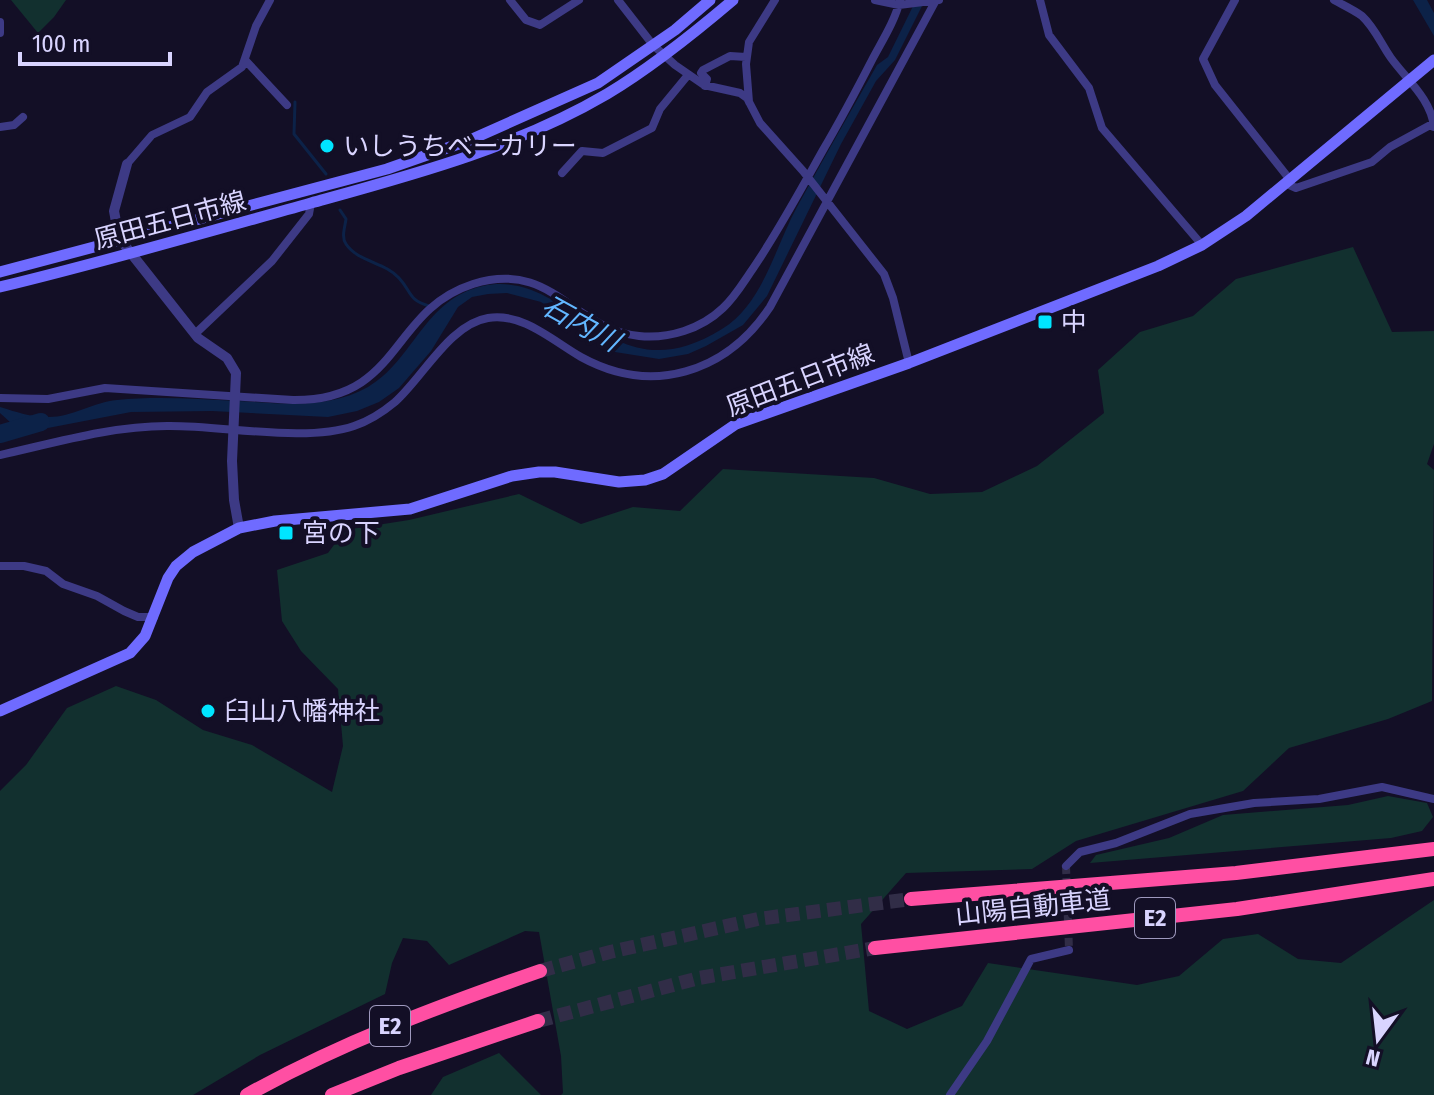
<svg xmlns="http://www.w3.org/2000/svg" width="1434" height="1095" viewBox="0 0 1434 1095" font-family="'Fira Sans Condensed','Noto Sans JP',sans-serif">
<rect width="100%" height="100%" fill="#130f26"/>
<!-- green -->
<path fill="#12302f" d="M 11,0 L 66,0 L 54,17 L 38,33 Z
M 1353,247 L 1392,332 L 1434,331 L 1434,444 L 1427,464 L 1434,470 L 1432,701 L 1388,719 L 1289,748 L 1243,791 L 1076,841 L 1032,869 L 906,873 L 861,924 L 869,1011 L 907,1029 L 962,1006 L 988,963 L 1137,985 L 1179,976 L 1223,939 L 1258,934 L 1298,959 L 1341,963 L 1434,900 L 1434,1095 L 561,1095 L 563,1093 L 561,1056 L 539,932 L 525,931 L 449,965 L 427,941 L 403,938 L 392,963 L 385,994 L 260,1055 L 193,1095 L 0,1095 L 0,791 L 26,765 L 67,708 L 116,686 L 156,700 L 203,730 L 252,745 L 332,792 L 343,746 L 338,689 L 301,651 L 282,621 L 277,570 L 328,553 L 345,530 L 409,520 L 519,494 L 581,524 L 633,507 L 680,511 L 723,469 L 874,478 L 930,494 L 982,492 L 1037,466 L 1104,413 L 1098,370 L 1140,332 L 1193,316 L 1236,279 Z
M 1388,796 L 1427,803 L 1433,817 L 1422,831 L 1391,838 L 1090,863 L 1096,855 L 1169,838 L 1223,815 L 1348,805 Z
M 499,1053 L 541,1095 L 431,1095 L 443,1077 Z"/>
<!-- water -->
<path fill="#0c2248" d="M 916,0 L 925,0 L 895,60 L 876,81 L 841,144 L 767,296 L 743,325 L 706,346 L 688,354 L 659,359 L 615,352 L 592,339 L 541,302 L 507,293 L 488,294 L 472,297 L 458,307 L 431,351 L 399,388 L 379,402 L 357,411 L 328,417 L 212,411 L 131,412 L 22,433 L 0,413 L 0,407 C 16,412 31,417 47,417 C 70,418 94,402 117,400 C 157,396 197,399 238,401 C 282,403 327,410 368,387 C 414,360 424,299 483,286 C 573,267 608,400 722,329 C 763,304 775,247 797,207 C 823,160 850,112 877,65 L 888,57 Z
M 1413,0 L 1427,0 L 1434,13 L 1434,36 Z"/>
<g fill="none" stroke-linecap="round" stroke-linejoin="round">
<!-- stream -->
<path stroke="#0c2248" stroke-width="3" d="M 295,102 L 294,134 L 326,174
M 340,210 L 346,219 C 345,227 341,237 346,244 C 358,262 385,262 399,278 C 412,292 407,299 429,306"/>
<!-- river -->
<path stroke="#0c2248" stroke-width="18" d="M 0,434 L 41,422"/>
<!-- minor-tunnel -->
<path stroke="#312d47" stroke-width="8" stroke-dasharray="8 4" stroke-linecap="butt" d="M 1066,866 L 1069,950"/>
<!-- motorway-tunnel -->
<path stroke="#312d47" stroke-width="14" stroke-dasharray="14 7" stroke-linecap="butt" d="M 540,971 L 610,952 L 758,919 L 911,899
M 538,1021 L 699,978 L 875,948"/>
<!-- minor -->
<path stroke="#3d3a85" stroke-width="8" d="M 510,0 L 526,20 L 540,25 L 579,0
M 618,0 L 653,45 L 675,65 L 704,85 L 740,93 L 747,98 L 760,123 L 803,171 L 884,274 L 893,298 L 909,363
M 875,0 L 899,5 L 939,0
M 1040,0 L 1049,35 L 1089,88 L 1102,128 L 1202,245
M 1235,0 L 1203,59 L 1215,85 L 1291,181
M 1334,0 C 1343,5 1354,10 1362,16 C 1375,28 1381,44 1391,58 C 1407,80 1431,99 1434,127
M 0,22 L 0,33
M 246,61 L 287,105
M 705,86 L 707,79 L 701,73 L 703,70 L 730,56 L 746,57
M 749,102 L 746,64 L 749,42 L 775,0
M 0,127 L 14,125 L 23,117
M 127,164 L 152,135 L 190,117 L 207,92 L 242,67 L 256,26 L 270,0
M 562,173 L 582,151 L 603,153 L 652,128 L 660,109 L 688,75
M 1287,184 L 1296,188 L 1372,162 L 1390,147 L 1434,123
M 195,334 L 272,261 L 309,214 L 311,203
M 0,398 L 48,399 L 105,388 L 293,400 C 402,401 389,311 473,284 C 552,259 572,329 639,336 C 669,339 701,329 723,308 C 735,297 743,283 752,270 C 778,232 800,191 823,150 C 840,121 856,91 872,60 C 882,41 895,21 900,0
M 0,455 C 54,443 111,426 167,426 C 221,425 305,443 354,426 C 369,421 383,412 395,402 C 423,377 450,324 488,318 C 522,312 553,341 581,357 C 652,396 726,373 770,307 L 936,0
M 0,566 L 24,566 L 46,571 L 63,584 L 97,596 L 124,611 L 138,617 L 154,617
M 1066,866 L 1080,852 L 1116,843 L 1190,814 L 1254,803 L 1319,799 L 1382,787 L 1434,799
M 950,1095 L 987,1041 L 1031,959 L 1069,950"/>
<!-- tertiary -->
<path stroke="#3d3a85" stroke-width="10" d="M 127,164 L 114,211 L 119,238 L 198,338 L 227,358 L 236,373 L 232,461 L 234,500 L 239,528"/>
<!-- secondary -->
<path stroke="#6f6bff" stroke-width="11" d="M 0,272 L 387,169 L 470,140 L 598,83 L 675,30 L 710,0
M 0,287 C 104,262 207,232 311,203 C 412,175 515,148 607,94 C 652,67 693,34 733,0
M 0,711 L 130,653 L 145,636 L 168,578 L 176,566 L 193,552 L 239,528 L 275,521 L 410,509 L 512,476 L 539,472 L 555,472 L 619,482 L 645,480 L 663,474 L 736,424 L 909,363 L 1158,266 L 1202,245 L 1246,216 L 1434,60"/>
<!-- motorway -->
<path stroke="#ff4fa3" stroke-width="14" d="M 911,899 L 1236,873 L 1434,849
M 875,948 L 1237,909 L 1434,879
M 247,1095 C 340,1043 439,1006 540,971
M 332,1095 L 399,1068 L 538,1021"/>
</g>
<!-- markers -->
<g fill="#00e5ff" stroke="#130f26" stroke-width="3">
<circle cx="327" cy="146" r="8"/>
<rect x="1037" y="314" width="16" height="16" rx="4"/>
<rect x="278" y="525" width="16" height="16" rx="4"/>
<circle cx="208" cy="711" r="8"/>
</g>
<g text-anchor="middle" stroke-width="8" stroke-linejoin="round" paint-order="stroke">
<!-- shield labels -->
<g fill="#130f26" stroke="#9e99be" stroke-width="2">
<rect x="1135" y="898" width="40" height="40" rx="6"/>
<rect x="370" y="1006" width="40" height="40" rx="6"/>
</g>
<g font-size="24" font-weight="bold" fill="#d9d4ff">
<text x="1155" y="926">E2</text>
<text x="390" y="1034">E2</text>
</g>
<!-- poi labels -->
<g font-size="26" fill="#d9d4ff" stroke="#130f26" text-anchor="start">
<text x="343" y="155">いしうちベーカリー</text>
<text x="1061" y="331">中</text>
<text x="302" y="542">宮の下</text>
<text x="224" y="720">臼山八幡神社</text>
</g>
<!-- street labels -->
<g font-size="26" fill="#d9d4ff" stroke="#130f26">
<text transform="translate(170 220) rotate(-15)" y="9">原田五日市線</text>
<text transform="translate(800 380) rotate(-21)" y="9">原田五日市線</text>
<text transform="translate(1033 907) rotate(-6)" y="9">山陽自動車道</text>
</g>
<!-- water labels -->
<g font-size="28" font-style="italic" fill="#62b6ff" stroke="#130f26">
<text transform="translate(581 323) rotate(29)" y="10">石内川</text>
</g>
</g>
<!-- north arrow -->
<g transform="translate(1378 1039) rotate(195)" stroke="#130f26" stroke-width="6" paint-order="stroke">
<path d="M0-6L14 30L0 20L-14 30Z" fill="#d9d4ff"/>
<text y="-12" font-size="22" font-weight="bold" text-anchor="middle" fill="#d9d4ff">N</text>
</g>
<!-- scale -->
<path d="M20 52v12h150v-12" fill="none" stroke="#d9d4ff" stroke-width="4"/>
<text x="32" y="52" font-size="24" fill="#d9d4ff" stroke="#130f26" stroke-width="6" paint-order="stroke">100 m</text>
</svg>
